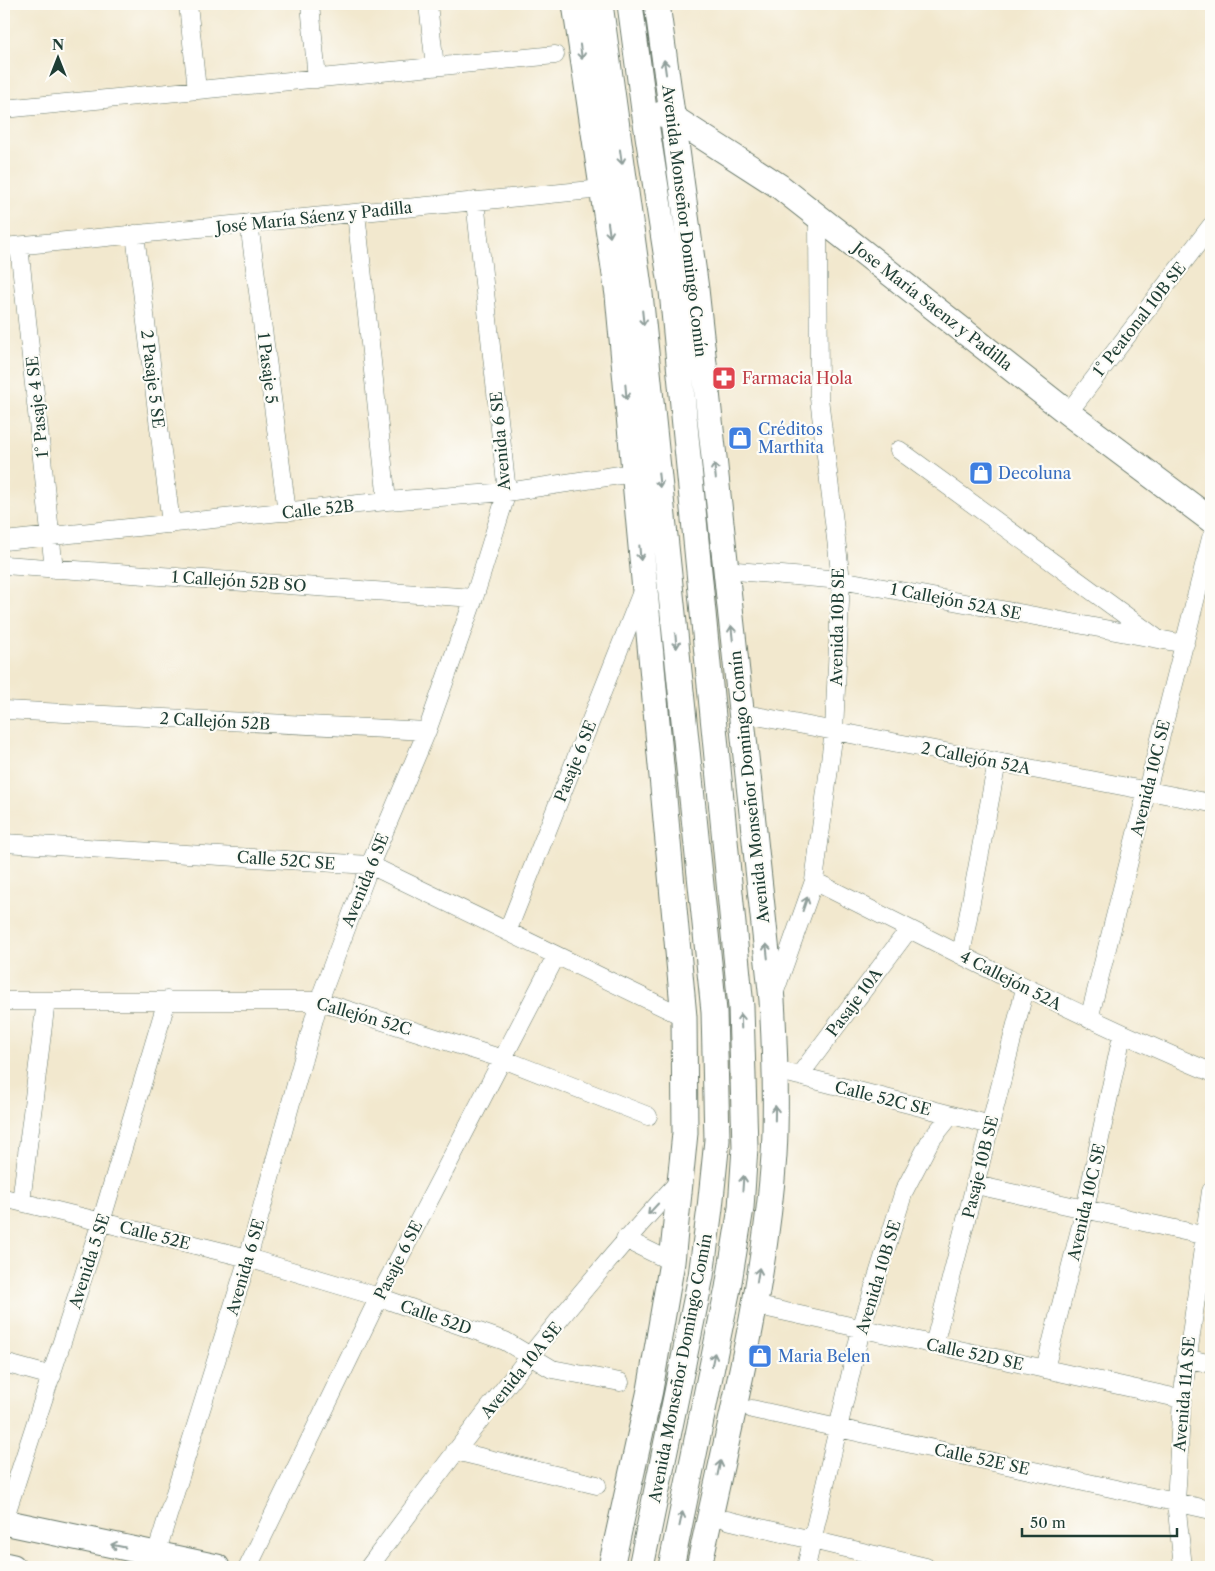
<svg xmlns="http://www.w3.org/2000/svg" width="1215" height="1571" viewBox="0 0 1215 1571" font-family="'Libre Caslon Text',serif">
<rect width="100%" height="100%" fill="#fdfcf7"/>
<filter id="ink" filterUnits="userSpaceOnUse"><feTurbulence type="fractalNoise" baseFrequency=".02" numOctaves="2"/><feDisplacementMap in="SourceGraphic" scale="10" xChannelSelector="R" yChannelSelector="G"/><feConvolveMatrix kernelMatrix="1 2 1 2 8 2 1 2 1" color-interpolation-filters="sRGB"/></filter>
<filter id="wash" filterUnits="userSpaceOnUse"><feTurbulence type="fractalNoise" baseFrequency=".0096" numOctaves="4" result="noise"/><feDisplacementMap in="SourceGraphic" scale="20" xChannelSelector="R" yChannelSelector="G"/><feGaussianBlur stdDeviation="1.12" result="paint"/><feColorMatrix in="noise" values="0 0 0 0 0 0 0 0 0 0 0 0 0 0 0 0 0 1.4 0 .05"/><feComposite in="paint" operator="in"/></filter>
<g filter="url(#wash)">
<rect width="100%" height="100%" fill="#f2e8ce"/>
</g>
<g filter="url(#ink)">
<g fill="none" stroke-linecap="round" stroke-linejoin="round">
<!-- street casing -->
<g stroke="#69796a" stroke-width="19">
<path id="street" d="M 188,4 L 197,90
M 310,4 L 317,79
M 428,4 L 435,67
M 4,109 L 555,55
M 356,213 L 387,501
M 249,223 L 287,512
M 135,234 L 171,524
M 19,246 L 54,569
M 4,247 L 612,188
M 1068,413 L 1211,226
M 899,450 L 1155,637
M 4,541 L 387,501 L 507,492 L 633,473
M 4,565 L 474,598
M 725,570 L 841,580 L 1185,644
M 4,710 L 427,731
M 741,713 L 1211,803
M 4,843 L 370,865 L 684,1017
M 814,881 C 946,947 1074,1015 1211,1072
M 507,932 L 643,589
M 961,955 L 997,762
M 774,994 L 814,881 L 834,731 L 841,580 L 819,398 L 818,217
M 4,1001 L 319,1001 L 503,1059 L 648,1116
M 1089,1019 L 1211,538
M 776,1070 L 991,1125
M 799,1076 L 909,929
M 976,1185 L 1211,1237
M 4,1198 L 248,1258 L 379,1297 L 505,1341 L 552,1369 L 620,1382
M 21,1202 L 46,1001
M 625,1239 L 672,1262
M 768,1308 L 1182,1399
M 934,1345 L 1025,989
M 1186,1358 L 1211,1364
M 4,1363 L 52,1376
M 1045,1369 L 1085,1209 L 1122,1035
M 752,1409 L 1211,1510
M 455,1451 L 597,1485
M 4,1520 L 101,1222 L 167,1000
M 727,1520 L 926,1567
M 156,1554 L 248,1258 L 319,1001 L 370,865 L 427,731 L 474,598 L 507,492 L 475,201
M 248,1567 L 379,1297 L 556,956
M 369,1567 C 468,1434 568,1301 681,1179
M 806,1567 L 861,1329 L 904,1191 L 930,1141 L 951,1115
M 1183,1567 L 1176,1502 L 1182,1399 L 1211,1191"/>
</g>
<!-- secondary casing -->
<g stroke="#69796a" stroke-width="27">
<path id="secondary" d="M 575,4 L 618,295 L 684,1017 L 685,1133 L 672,1262 L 650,1390 L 611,1567
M 600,4 L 640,294 L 714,1011 L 717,1140 L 710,1208 L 701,1276 L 641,1567
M 630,4 L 644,110 L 672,291 L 741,1007 L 745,1147 L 741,1208 L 728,1288 L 671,1567
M 657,4 L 696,289 L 772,1000 C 775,1051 777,1103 774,1155 C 765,1291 727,1434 699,1567
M 661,114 L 672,117 L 779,186 L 1068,413 L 1211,520
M 4,1522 L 217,1567
M 4,1565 L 13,1567"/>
</g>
<!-- street -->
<use href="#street" stroke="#fff" stroke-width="18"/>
<!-- secondary -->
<use href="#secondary" stroke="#fff" stroke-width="25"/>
</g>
<!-- one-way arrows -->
<defs><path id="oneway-shaft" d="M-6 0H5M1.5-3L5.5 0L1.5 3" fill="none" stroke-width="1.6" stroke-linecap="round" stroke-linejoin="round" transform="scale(1.25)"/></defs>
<g stroke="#8f9e9a">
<use href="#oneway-shaft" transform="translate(581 52) rotate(82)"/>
<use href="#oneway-shaft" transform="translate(665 67) rotate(-98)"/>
<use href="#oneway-shaft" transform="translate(621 157) rotate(82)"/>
<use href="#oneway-shaft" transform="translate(609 230) rotate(82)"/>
<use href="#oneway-shaft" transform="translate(643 318) rotate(84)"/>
<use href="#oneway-shaft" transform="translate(626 392) rotate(85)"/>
<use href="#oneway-shaft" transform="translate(715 471) rotate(-96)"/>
<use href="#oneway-shaft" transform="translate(659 480) rotate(84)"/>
<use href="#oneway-shaft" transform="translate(640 553) rotate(85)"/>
<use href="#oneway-shaft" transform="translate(732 633) rotate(-96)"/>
<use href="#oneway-shaft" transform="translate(676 641) rotate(84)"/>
<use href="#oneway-shaft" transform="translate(805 904) rotate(-71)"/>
<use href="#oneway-shaft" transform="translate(767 951) rotate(-96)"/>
<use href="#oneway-shaft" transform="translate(741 1021) rotate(-92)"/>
<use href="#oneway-shaft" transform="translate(775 1113) rotate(-89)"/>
<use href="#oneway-shaft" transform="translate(743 1183) rotate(-86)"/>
<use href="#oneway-shaft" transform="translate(653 1209) rotate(133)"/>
<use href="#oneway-shaft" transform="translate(758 1275) rotate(-81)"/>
<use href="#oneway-shaft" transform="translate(713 1360) rotate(-78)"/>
<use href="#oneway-shaft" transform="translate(719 1468) rotate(-78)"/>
<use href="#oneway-shaft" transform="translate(681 1519) rotate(-78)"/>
<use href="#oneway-shaft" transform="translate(118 1546) rotate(-168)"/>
</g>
</g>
<!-- icons -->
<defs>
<g id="pharmacy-square" transform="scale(1.25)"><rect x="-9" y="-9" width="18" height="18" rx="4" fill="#e0444e" stroke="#fdfcf7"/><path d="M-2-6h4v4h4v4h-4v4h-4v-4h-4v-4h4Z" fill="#fff"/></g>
<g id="shop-square" transform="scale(1.25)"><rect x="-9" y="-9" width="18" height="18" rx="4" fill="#3f7fe0" stroke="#fdfcf7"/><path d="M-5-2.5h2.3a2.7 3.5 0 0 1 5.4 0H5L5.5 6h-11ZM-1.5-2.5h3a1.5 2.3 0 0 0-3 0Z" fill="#fff"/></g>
</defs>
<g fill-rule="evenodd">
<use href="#pharmacy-square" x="724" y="378"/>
<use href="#shop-square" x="740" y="438"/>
<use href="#shop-square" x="981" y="473"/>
<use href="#shop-square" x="760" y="1356"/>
</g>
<g text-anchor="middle" stroke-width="4.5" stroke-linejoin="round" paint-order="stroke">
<!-- street labels -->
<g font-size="16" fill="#1f3d34" stroke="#fdfcf7">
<text transform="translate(314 217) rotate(-6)" y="6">José María Sáenz y Padilla</text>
<text transform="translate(685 221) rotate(83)" y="6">Avenida Monseñor Domingo Comín</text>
<text transform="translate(933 306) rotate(38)" y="6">Jose María Saenz y Padilla</text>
<text transform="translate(1139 319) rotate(-52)" y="6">1° Peatonal 10B SE</text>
<text transform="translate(268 368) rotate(83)" y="6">1 Pasaje 5</text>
<text transform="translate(153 379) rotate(83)" y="6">2 Pasaje 5 SE</text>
<text transform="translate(37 407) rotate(-96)" y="6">1° Pasaje 4 SE</text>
<text transform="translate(500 441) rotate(-95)" y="6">Avenida 6 SE</text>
<text transform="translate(318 509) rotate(-6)" y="6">Calle 52B</text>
<text transform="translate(239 581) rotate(4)" y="6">1 Callejón 52B SO</text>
<text transform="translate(956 601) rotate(11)" y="6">1 Callejón 52A SE</text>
<text transform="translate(837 627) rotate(-89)" y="6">Avenida 10B SE</text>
<text transform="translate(215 721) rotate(3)" y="6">2 Callejón 52B</text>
<text transform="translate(976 758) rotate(11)" y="6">2 Callejón 52A</text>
<text transform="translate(575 761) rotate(-68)" y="6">Pasaje 6 SE</text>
<text transform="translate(1150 778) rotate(-76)" y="6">Avenida 10C SE</text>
<text transform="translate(749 787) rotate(-96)" y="6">Avenida Monseñor Domingo Comín</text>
<text transform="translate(286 860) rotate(4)" y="6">Calle 52C SE</text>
<text transform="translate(365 880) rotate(-68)" y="6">Avenida 6 SE</text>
<text transform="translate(1011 980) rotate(27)" y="6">4 Callejón 52A</text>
<text transform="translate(854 1002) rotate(-53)" y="6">Pasaje 10A</text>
<text transform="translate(364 1016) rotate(16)" y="6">Callejón 52C</text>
<text transform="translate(883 1098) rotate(14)" y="6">Calle 52C SE</text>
<text transform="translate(980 1167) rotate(-76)" y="6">Pasaje 10B SE</text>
<text transform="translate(1086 1202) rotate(-77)" y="6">Avenida 10C SE</text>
<text transform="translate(155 1235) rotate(14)" y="6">Calle 52E</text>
<text transform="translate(398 1260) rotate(-63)" y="6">Pasaje 6 SE</text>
<text transform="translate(89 1261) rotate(-72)" y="6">Avenida 5 SE</text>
<text transform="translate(245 1267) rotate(-74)" y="6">Avenida 6 SE</text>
<text transform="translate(878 1277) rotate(-73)" y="6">Avenida 10B SE</text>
<text transform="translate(436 1317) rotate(19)" y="6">Calle 52D</text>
<text transform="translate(975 1354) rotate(12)" y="6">Calle 52D SE</text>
<text transform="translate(680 1368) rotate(-79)" y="6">Avenida Monseñor Domingo Comín</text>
<text transform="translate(521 1370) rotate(-51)" y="6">Avenida 10A SE</text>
<text transform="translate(1184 1394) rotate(-85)" y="6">Avenida 11A SE</text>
<text transform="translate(982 1459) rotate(12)" y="6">Calle 52E SE</text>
</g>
<!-- health labels -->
<g font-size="16" fill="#be3a42" stroke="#fdfcf7" text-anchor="start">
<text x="742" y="384">Farmacia Hola</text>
</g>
<!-- shop labels -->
<g font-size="16" fill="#366cbe" stroke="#fdfcf7" text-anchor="start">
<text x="758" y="435">Créditos<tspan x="758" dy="18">Marthita</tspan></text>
<text x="998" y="479">Decoluna</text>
<text x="778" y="1362">Maria Belen</text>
</g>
</g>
<!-- margin -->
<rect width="1215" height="1571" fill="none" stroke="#fdfcf7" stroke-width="20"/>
<!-- north arrow -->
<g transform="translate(58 58)" stroke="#fdfcf7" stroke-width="4" paint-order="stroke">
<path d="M0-4L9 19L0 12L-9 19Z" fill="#1f3d34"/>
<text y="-8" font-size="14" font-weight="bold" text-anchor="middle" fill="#1f3d34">N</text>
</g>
<!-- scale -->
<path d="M1022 1528v8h155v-8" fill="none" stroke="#1f3d34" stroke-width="2.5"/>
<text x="1030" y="1528" font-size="15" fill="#1f3d34" stroke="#fdfcf7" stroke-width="4" paint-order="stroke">50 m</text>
</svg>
